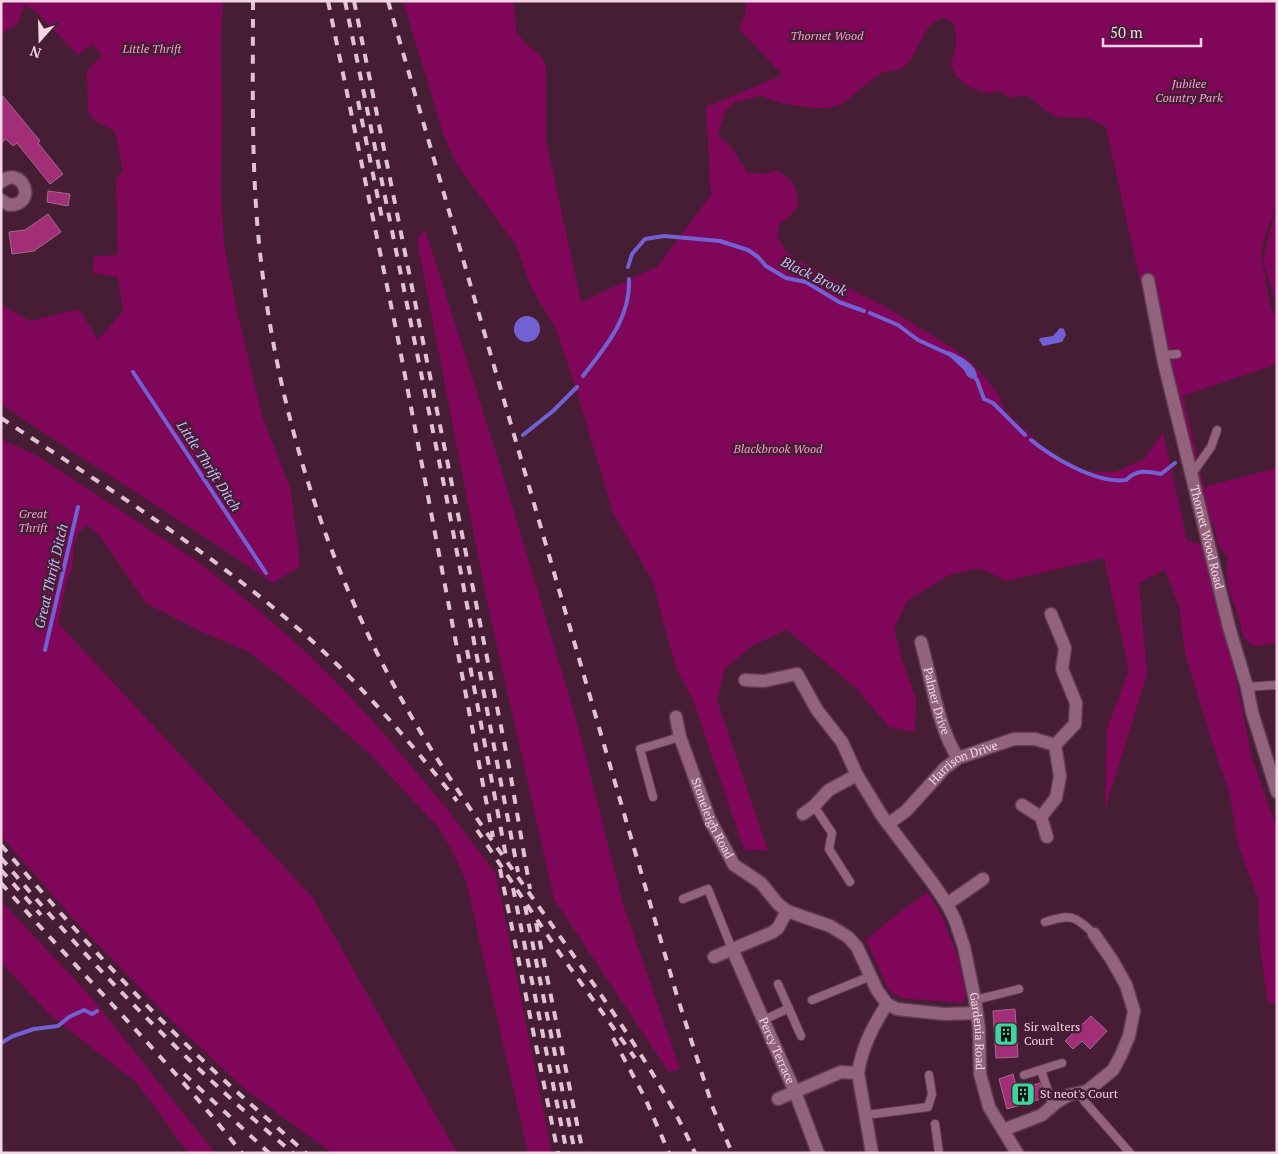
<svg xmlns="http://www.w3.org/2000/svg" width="1278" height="1154" viewBox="0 0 1278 1154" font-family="'PT Serif',serif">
<rect width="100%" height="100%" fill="#471d36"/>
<!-- green -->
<path fill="#80065a" d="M 1,1 L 223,1 L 221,39 L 222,112 L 221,188 L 224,244 L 237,311 L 263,419 L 291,490 L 300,566 L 273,583 C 183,521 91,465 1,404 L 1,305 L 30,321 L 79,309 L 98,340 L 123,311 L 118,277 L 93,273 L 94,256 L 118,255 L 116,179 L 123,172 L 115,131 L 94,120 L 88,111 L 87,71 L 102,55 L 92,44 L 78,55 L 34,10 L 25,5 L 17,24 L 1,34 Z
M 403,1 L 513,1 L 517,33 L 527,45 L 542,57 L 546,67 L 546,140 L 581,302 L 657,267 L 711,195 L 706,107 L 783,75 L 739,29 L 744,19 L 747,1 L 1277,1 L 1277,205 L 1266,232 L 1261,254 L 1270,304 L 1277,322 L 1277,364 L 1183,396 L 1204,487 L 1277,468 L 1277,643 L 1253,646 C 1239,636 1243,629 1238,615 C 1230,593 1224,581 1228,557 L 1218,545 L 1213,523 L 1199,527 L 1157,358 L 1106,127 L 1088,118 L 1058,117 L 1046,111 L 1031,98 L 1024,95 L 1012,98 L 999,91 L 985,93 L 968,86 L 956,76 L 951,65 C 956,50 958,39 954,24 L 943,17 L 930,25 L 923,36 L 910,61 L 900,70 L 883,72 L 871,80 L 842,104 L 829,108 L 815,108 L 784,104 L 761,96 L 734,102 L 725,112 L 718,135 L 733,149 L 740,162 L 748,173 L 764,174 L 777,170 C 794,182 795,184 799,204 L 791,215 L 780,223 L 777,237 L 787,252 L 795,259 L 820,271 L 859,294 L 888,308 L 966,357 L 988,381 L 999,396 L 1005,411 L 1041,445 L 1080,471 L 1115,472 L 1144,459 L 1163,433 L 1187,540 L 1201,545 L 1234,670 L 1252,758 L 1277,829 L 1277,1001 L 1268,1004 L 1260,946 L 1258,899 L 1238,844 L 1229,791 L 1214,749 L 1185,653 L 1179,607 L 1165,570 L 1139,583 L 1147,674 L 1105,809 L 1107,729 L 1129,670 L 1104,558 L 1007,581 L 979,568 L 949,575 L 907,601 L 894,629 L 902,660 L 916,699 L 915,732 L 889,727 L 856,688 L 787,630 L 753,645 L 725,668 L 717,700 L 768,851 L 744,849 L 693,700 L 676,668 L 652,580 L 613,513 L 574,382 L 556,329 L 531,287 L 516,245 L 456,163 L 444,136 Z
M 1277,209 L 1277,306 L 1263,261 L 1272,221 Z
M 425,229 L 499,462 L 578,726 L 623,904 L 680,1069 L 669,1072 L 554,899 L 486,597 L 417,240 Z
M 1,439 L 36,455 L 114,506 L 197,561 L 257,609 L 307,653 L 343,689 L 378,727 L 444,805 L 496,874 L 552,1153 L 528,1153 L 466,881 L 453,852 L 437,826 L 369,753 L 291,685 L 249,652 L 200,631 L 146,603 L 100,536 L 87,525 L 79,532 L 74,545 L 72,567 L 66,584 L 58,623 L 313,898 L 457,1153 L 332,1153 L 247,1091 L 177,1026 L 77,923 L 1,836 Z
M 928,892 L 942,917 L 958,957 L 966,997 L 962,1003 L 901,998 L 889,990 L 866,940 L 896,915 Z
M 1,901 L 91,997 L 215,1153 L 188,1153 L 137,1083 L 49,1014 L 1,962 Z"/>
<!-- water -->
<path fill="#7161d2" d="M514 329a13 13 0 1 1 26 0a13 13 0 1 1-26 0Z
M 1060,328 L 1064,329 L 1066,335 L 1062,342 L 1043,346 L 1039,340 L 1040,338 L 1053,336 Z
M 948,351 C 959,355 976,364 977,376 L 972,379 L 967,376 L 964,370 L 949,356 Z"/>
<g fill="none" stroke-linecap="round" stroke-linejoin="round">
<!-- stream -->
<path stroke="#7161d2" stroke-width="4" d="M 628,267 L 632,254 L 645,239 L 664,236 L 720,241 L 748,250 L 758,257 L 766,266 L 786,278 L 806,282 L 839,302 L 864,311
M 870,313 L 898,325 L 918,340 L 953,356
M 133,372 L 266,573
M 972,374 L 977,380 L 984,399 L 993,403 L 1025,435
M 583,376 C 605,347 631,318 629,279
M 523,435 L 553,411 L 577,387
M 1031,440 C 1053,458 1097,484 1126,480 C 1137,469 1147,471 1161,474 L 1175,463
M 45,650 L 78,507
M 1,1043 L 13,1036 L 34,1029 L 58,1026 L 69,1017 L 84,1010 L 92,1014 L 97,1011"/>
</g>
<!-- building -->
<path fill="#a12e76" stroke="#a06e89" d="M 1,94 L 40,141 L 38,143 L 63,174 L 50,184 L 17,143 L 13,146 L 6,139 L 1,143 Z
M 48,191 L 70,194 L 68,206 L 47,202 Z
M 48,214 L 61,232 L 34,251 L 12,254 L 9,232 L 25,230 Z
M 1015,1009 L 1018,1057 L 996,1058 L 993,1011 Z
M 1091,1016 L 1107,1031 L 1090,1049 L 1082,1041 L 1073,1049 L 1065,1041 Z
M 1013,1074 L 1017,1090 L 1040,1083 L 1044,1098 L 1007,1109 L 999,1079 Z"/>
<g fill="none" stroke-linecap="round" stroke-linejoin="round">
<!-- service casing -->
<g stroke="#5f3b51" stroke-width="10">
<path id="service" d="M 1162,355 L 1177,354
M 1191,475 L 1211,447 L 1217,430
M 1247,687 L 1277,685
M 653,797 L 640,749 L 680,737
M 814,806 L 832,833 L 829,849 L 850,882
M 683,899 L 708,889 L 732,949
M 1045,922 C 1070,914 1075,915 1094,934
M 778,984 L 801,1036
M 812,1000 L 871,976
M 975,1000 L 1019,989
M 762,1021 L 789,1008
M 1041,1070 L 1053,1106
M 1024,1075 L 1062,1063
M 1079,1092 L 1085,1102 L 1130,1153
M 866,1115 L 928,1107 L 932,1094 L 929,1075
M 935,1124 L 939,1153"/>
</g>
<!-- minor casing -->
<g stroke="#5f3b51" stroke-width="15">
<g id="minor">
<path d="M 1,182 C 22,164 39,205 9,205 L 1,200"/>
<path id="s1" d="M 1148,280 L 1164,363 L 1229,627 L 1247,687 L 1252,712 L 1277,792"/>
<path d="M 1051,614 L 1065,648 L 1062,669 L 1076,703 L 1075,724 L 1055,745"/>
<path id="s2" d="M 921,642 C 931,677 938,728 958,758"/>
<path id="s3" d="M 745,680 L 764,681 L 797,674 L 817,710 L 842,742 L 857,775 L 882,816 L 932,882 L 947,904 L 955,920 L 964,947 L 975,1000 L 979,1029 L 980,1074 L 985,1092 L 989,1107 L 1017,1153"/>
<path id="s4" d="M 676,717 L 680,737 L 710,820 L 734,865 L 761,883 L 778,904 L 787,911 L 830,926 L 848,937 L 857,947 L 877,990 L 887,1004 L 897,1009 L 944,1014 L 977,1013"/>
<path d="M 1022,805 L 1041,817"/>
<path d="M 803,814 L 814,806 L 829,790 L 857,775"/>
<path id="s5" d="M 888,824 L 906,811 L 945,768 L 958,758 L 1014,739 L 1035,739 L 1055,745"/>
<path d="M 1047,837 L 1041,817 L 1056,798 L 1060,776 L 1055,745"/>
<path d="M 947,904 L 983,879"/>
<path id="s6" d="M 732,949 L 795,1092 L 818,1153"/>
<path d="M 714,957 L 773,932 L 778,928 L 787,911"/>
<path d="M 778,1099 L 841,1072 L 858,1073"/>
<path d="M 1003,1130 L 1042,1115 L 1057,1102 L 1069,1095 L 1087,1091 L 1113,1070 L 1121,1055 L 1129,1036 L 1134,1011 L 1126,985 L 1112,960 L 1094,934"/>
<path d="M 872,1153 L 858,1073 C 862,1047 873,1026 887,1004"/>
</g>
</g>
<!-- service -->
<use href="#service" stroke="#93627d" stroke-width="8"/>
<!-- minor -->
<use href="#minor" stroke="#93627d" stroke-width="12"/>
<!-- rail -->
<path stroke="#e0c3d2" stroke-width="4" stroke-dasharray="9 9" stroke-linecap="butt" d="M 253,1 C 253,81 251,163 259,243 C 277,422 335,596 431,749 C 481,828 537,903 590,979 C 628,1034 667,1091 695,1153
M 328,1 L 398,339 L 493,837
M 345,1 L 446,495 L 518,872
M 354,1 L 509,766 L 530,889
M 388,1 L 677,996 L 713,1108 L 732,1153
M 358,101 L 382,218
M 1,418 C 101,484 204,547 295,626 C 356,678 407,738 457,801
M 467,650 L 506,856
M 477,830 L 558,951 L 635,1058
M 1,845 C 62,916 125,986 193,1051 C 229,1086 268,1119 306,1153
M 1,858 C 90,964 187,1064 293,1153
M 500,869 L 558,1153
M 1,870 L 41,915
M 1,883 C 81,974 167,1058 242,1153
M 513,888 L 567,1153
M 525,906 L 575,1153
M 536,923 L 583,1153
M 613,1038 L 645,1098 L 669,1153
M 184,1074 L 269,1153"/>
</g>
<!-- icons -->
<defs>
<g id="building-square" transform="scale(1.25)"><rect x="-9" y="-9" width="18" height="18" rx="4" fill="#3ed4a2" stroke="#471d36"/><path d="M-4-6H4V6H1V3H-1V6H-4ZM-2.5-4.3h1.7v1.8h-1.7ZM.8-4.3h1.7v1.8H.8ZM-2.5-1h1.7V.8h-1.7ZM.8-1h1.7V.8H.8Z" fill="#111"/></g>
</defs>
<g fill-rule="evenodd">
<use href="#building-square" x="1006" y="1034"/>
<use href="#building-square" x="1023" y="1094"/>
</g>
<g text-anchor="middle" stroke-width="5" stroke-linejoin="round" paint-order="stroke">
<!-- park labels -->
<g font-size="12" font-style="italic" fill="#f69fcf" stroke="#471d36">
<text x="827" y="40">Thornet Wood</text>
<text x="152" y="53">Little Thrift</text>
<text x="1189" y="88">Jubilee<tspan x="1189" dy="14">Country Park</tspan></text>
<text x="778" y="453">Blackbrook Wood</text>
<text x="33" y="518">Great<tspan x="33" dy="14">Thrift</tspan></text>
</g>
<!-- street labels -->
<g font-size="12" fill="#f2d6e4" stroke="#471d36">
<text dy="4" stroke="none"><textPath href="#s1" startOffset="264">Thornet Wood Road</textPath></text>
<text dy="4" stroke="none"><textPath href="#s2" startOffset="61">Palmer Drive</textPath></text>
<text dy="4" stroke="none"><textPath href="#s5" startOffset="99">Harrison Drive</textPath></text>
<text dy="4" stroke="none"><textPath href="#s4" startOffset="108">Stoneleigh Road</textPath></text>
<text dy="4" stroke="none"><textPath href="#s3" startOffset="460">Gardenia Road</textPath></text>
<text dy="4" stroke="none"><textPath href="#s6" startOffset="111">Percy Terrace</textPath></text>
</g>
<!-- poi labels -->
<g font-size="12" fill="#f2d6e4" stroke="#471d36" text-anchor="start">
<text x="1024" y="1031">Sir walters<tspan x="1024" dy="14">Court</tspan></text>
<text x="1040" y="1098">St neot's Court</text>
</g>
<!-- water labels -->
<g font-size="14" font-style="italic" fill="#c0bef7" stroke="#471d36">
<text transform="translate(814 276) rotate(26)" y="5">Black Brook</text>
<text transform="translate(209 466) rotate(57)" y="5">Little Thrift Ditch</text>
<text transform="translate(51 576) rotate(-77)" y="5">Great Thrift Ditch</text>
</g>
</g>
<!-- border -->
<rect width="1278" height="1154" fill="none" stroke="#f2d6e4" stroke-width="5"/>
<!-- north arrow -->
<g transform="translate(40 40) rotate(200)" stroke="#471d36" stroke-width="4" paint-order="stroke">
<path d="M0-4L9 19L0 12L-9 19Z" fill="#f2d6e4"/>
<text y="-8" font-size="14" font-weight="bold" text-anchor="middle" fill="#f2d6e4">N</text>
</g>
<!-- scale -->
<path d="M1103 38v8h98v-8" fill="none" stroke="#f2d6e4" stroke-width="2.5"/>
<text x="1110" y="38" font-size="15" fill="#f2d6e4" stroke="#471d36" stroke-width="4" paint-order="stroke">50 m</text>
</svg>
